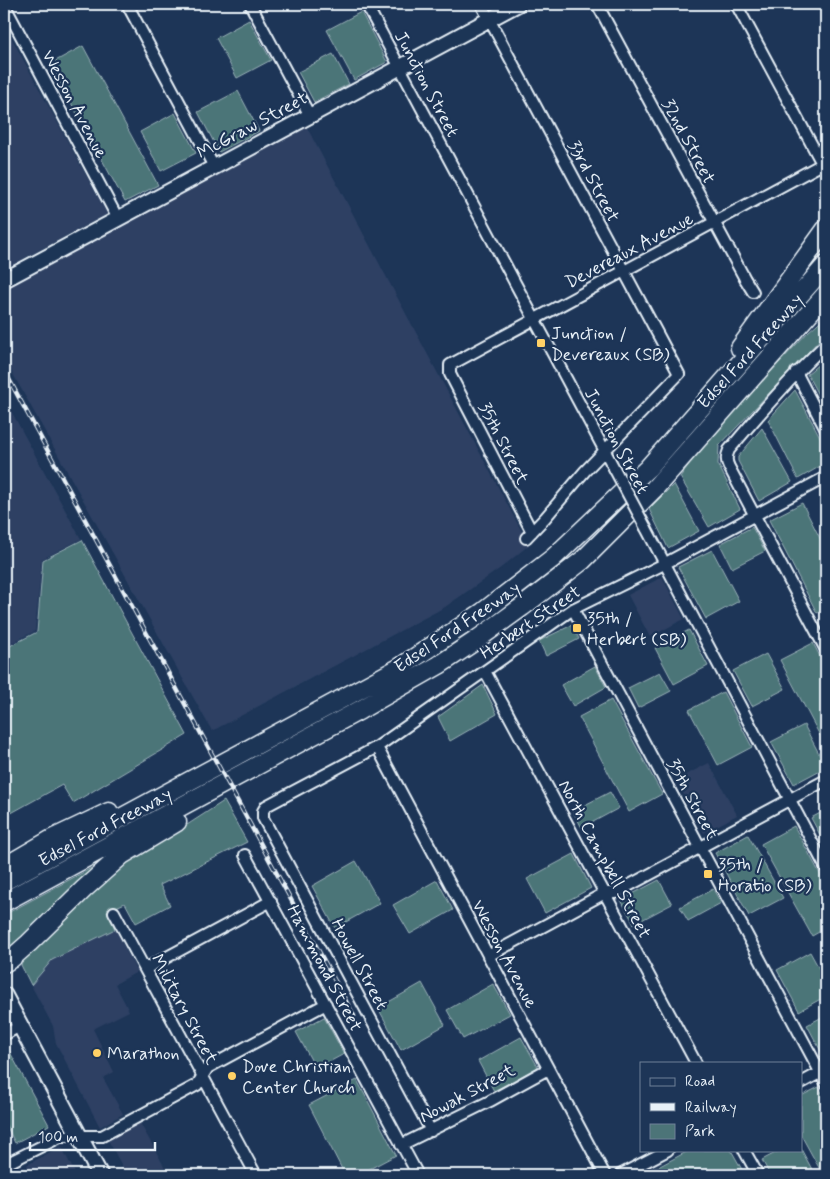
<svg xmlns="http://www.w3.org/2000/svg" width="830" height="1179" viewBox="0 0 830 1179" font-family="Mynerve,sans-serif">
<rect width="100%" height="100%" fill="#1d3557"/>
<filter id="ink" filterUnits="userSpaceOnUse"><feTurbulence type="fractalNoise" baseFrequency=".02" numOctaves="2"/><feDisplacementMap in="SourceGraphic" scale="10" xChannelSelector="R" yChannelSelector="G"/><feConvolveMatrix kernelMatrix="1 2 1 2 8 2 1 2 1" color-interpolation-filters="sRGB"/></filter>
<g filter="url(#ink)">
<!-- built -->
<path fill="#2e4164" d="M 4,24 L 107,214 L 4,269 Z
M 305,124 L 529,545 L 502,567 L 445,607 L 212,731 L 4,358 L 4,290 Z
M 4,398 L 81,539 L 42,559 L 35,631 L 4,647 Z
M 662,577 L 684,619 L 650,637 L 628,595 Z
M 709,763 L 737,815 L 704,833 L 676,780 Z
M 115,929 L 137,972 L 115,984 L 129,1011 L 93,1029 L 114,1072 L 103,1078 L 123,1114 L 100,1127 L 56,1043 L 53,1026 L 31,985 L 52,960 Z
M 140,1123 L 169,1175 L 127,1175 L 108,1140 Z
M 61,1146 L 76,1175 L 32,1175 L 27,1165 Z"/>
<!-- green -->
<path fill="#4c7478" stroke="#9ab2b8" d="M 361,12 L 387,62 L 354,80 L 327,30 Z
M 249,20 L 271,60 L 237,78 L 216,38 Z
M 83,46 L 158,185 L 125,202 L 50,64 Z
M 333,54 L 349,84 L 314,102 L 298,72 Z
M 238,91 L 259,131 L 219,152 L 198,112 Z
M 175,113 L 196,153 L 161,171 L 140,132 Z
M 826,316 L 826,333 L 719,446 L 718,464 L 740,509 L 709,527 L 680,477 L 703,444 L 809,331 Z
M 826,358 L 826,410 L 807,374 Z
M 795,390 L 826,448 L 826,463 L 798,479 L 768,420 Z
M 762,428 L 792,482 L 759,501 L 738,461 L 738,457 Z
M 674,484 L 699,531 L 668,548 L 649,509 Z
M 802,503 L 826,550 L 826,608 L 817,613 L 769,520 Z
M 752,527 L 765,551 L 732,568 L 720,544 Z
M 82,540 L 187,735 L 73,803 L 62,785 L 4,817 L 4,649 L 37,632 L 43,560 Z
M 712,550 L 739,601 L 706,619 L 678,567 Z
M 572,625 L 579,639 L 546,656 L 539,641 Z
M 689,630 L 708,666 L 674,684 L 655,648 Z
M 813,643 L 826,668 L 826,747 L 780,660 Z
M 766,654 L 785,689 L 752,706 L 733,671 Z
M 595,666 L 606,687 L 573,706 L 561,685 Z
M 660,672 L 671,691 L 638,708 L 628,688 Z
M 483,685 L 497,714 L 450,741 L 438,717 Z
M 723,692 L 752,747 L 718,765 L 689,710 Z
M 611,700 L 662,794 L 629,812 L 579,717 Z
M 804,725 L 826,767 L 794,784 L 771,742 Z
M 610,792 L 619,808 L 582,828 L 573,811 Z
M 224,801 L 247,842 L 160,885 L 170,905 L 136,923 L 125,903 L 107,911 L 115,929 L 52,960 L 31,985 L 21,965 L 24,959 L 100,881 L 149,846 L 150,849 Z
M 826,810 L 826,846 L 811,818 Z
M 794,826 L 826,885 L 826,928 L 812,936 L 761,844 Z
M 748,835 L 783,898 L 749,916 L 715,853 Z
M 574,854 L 591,888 L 545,913 L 527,879 Z
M 108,859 L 9,950 L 4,943 L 4,915 Z
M 356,861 L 380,903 L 335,928 L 312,886 Z
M 437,880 L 453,910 L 410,934 L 393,905 Z
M 659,880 L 672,904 L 634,924 L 621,900 Z
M 713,889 L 721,903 L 688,921 L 680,907 Z
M 810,952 L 826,981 L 826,996 L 799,1011 L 777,970 Z
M 422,983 L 445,1025 L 401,1050 L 378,1008 Z
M 493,984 L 510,1014 L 463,1039 L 447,1010 Z
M 826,1015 L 826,1055 L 824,1057 L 807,1025 Z
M 324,1017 L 344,1054 L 316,1069 L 296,1032 Z
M 521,1037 L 538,1067 L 494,1091 L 478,1061 Z
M 4,1041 L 49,1125 L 15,1143 L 4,1121 Z
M 357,1080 L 396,1155 L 358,1175 L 345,1175 L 309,1105 Z
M 819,1087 L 826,1101 L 826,1175 L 823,1175 L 801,1135 L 801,1096 Z
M 801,1149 L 815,1175 L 770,1175 L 762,1160 L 781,1150 Z
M 690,1150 L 731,1150 L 745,1175 L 643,1175 Z"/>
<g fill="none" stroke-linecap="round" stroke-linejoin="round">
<!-- street casing -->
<g stroke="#e8f1f8" stroke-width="14">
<path id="street" d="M 4,4 L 118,219
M 127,4 L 214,167
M 250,4 L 310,116
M 366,4 L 615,470
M 481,4 L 679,374 L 585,471 L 545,518 L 526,538
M 597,4 L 745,279 L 753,292
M 736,4 L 826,171
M 826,344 C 791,377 760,413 729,450 C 726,457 726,461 729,467 L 826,650
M 796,372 L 826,430
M 646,528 L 826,868
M 532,532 L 450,374 L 450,365 L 826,162
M 573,609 L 826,1083
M 485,671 L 696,1063
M 377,747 L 605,1175
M 245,855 L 418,1175
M 114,912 L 256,1175
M 488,956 L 605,893 L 615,893 L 826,780
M 145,969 L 271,901
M 4,1035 L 20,1026
M 801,1083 L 825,1070
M 431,1131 L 263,818 L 263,811 L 266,806 L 377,747 L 573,609 L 664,564 L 826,477
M 401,1145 L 490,1101 L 548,1069
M 744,1150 L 758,1175
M 4,1165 L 62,1136 L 102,1136 L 197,1085 L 207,1069 L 209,1067 L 326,1004
M 620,1175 L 668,1150"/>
</g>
<!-- secondary casing -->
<g stroke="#e8f1f8" stroke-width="18">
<path id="secondary" d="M 4,280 L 518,4"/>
</g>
<!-- primary casing -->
<g stroke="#e8f1f8" stroke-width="19">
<path id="primary" d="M 4,995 L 100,1175"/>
</g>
<!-- highway casing -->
<g stroke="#e8f1f8" stroke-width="21">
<path id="highway" d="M 740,348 L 826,229
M 4,867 L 52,839 L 109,812
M 4,881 L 399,668 L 483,612 L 553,558 L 648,468 L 826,265
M 4,902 L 360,710 L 439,665 L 472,643 L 522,607 L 583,560 L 653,490 L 826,294
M 4,963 L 12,958 L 29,943 L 84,889 L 122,855 L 177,822"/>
</g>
<!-- street -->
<use href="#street" stroke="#1d3557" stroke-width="10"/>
<!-- secondary -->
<use href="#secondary" stroke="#1d3557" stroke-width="14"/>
<!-- primary -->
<use href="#primary" stroke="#1d3557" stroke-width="15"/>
<!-- highway -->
<use href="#highway" stroke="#1d3557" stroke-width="18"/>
<!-- rail casing -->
<g stroke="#e8f1f8" stroke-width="4.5">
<path id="rail" d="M 4,370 L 354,1016"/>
</g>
<!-- rail -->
<use href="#rail" stroke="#1d3557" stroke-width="2.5" stroke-dasharray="8" stroke-linecap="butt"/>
<!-- street-bridge casing -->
<g stroke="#e8f1f8" stroke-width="14" stroke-linecap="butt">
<path id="street-bridge" d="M 615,470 L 646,528"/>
</g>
<!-- street-bridge -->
<use href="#street-bridge" stroke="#1d3557" stroke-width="10"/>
</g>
</g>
<!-- markers -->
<g fill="#ffd166" stroke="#1d3557" stroke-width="2">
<rect x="536" y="338" width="10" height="10" rx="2.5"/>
<rect x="572" y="623" width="10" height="10" rx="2.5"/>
<rect x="703" y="869" width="10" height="10" rx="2.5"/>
<circle cx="97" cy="1053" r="5"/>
<circle cx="232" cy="1076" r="5"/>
</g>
<g text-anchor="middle" stroke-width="4.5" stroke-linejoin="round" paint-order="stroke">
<!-- street labels -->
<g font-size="18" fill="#e8f1f8" stroke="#1d3557">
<text transform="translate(427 84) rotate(62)" y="6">Junction Street</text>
<text transform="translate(75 104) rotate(62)" y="6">Wesson Avenue</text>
<text transform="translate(252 125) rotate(-28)" y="6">McGraw Street</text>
<text transform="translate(689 141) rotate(62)" y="6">32nd Street</text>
<text transform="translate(594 181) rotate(62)" y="6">33rd Street</text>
<text transform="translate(629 250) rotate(-28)" y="6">Devereaux Avenue</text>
<text transform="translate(750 351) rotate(-48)" y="6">Edsel Ford Freeway</text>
<text transform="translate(617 441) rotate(62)" y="6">Junction Street</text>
<text transform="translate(504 443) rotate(63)" y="6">35th Street</text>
<text transform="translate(530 622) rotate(-34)" y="6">Herbert Street</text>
<text transform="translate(457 627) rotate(-34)" y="6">Edsel Ford Freeway</text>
<text transform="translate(693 799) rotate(62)" y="6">35th Street</text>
<text transform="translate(105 827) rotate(-28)" y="6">Edsel Ford Freeway</text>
<text transform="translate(605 859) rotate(62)" y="6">North Campbell Street</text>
<text transform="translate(505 954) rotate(62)" y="6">Wesson Avenue</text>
<text transform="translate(360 964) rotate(62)" y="6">Howell Street</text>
<text transform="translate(325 968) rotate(62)" y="6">Hammond Street</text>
<text transform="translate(185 1009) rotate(62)" y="6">Military Street</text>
<text transform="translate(467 1093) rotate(-28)" y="6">Nowak Street</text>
</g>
<!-- poi labels -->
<g font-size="18" fill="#e8f1f8" stroke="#1d3557" text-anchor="start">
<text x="551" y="339">Junction /<tspan x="551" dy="21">Devereaux (SB)</tspan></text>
<text x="587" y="624">35th /<tspan x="587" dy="21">Herbert (SB)</tspan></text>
<text x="718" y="870">35th /<tspan x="718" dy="21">Horatio (SB)</tspan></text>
<text x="107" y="1059">Marathon</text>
<text x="242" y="1072">Dove Christian<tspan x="242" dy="21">Center Church</tspan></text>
</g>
</g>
<!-- margin -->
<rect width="830" height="1179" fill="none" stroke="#1d3557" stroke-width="20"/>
<rect x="10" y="10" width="810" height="1159" fill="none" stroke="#e8f1f8" stroke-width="2" filter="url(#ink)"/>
<!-- legend -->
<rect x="640" y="1062" width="162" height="90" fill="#1d3557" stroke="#6e8097"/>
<rect x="650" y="1078" width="25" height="8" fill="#1d3557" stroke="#6e8097"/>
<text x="685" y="1086" font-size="15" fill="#e8f1f8">Road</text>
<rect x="650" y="1103" width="25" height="8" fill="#e8f1f8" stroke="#6e8097"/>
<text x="685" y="1112" font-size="15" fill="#e8f1f8">Railway</text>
<rect x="650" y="1124" width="25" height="15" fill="#4c7478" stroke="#6e8097"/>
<text x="685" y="1136" font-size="15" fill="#e8f1f8">Park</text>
<!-- scale -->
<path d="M30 1142v8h125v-8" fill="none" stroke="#e8f1f8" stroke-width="2.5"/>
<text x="38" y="1142" font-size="15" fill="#e8f1f8" stroke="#1d3557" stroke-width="4" paint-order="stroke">100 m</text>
</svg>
